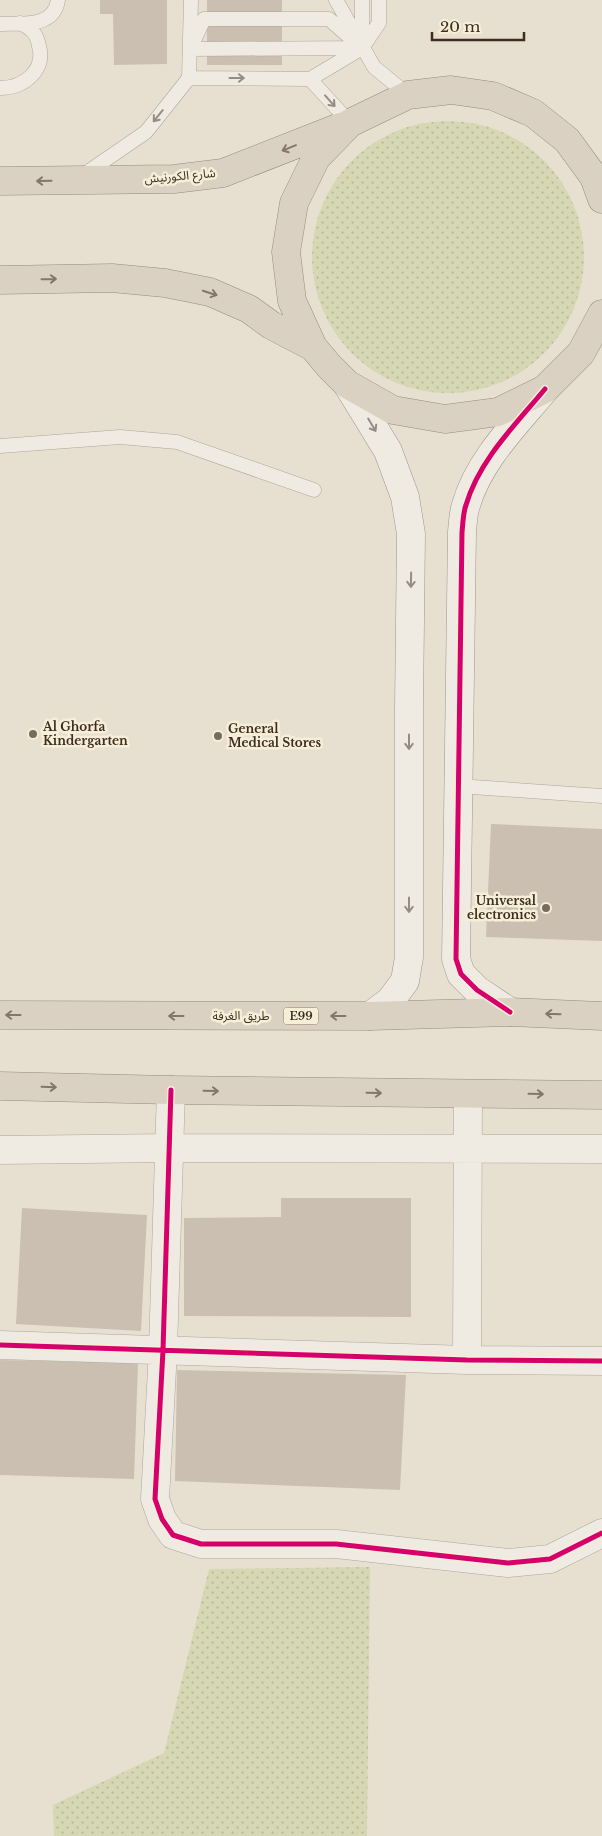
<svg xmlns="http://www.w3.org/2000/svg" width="602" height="1836" viewBox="0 0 602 1836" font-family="'Libre Baskerville','Noto Sans Arabic',serif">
<defs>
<pattern id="grass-dots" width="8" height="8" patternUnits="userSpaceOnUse" patternTransform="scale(1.25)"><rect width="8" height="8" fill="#d6d7b3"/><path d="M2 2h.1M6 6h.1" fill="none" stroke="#b9b99a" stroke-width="1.8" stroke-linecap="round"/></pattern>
</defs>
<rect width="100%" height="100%" fill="#e7e0d1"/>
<!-- grass -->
<path fill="url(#grass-dots)" d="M312 257a136 136 0 1 1 272 0a136 136 0 1 1-272 0Z
M 370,1567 L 367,1836 L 54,1836 L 53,1805 L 164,1753 L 209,1569 Z"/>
<!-- building -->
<path fill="#cbbfb2" d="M 100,0 L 167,0 L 167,64 L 114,65 L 113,14 L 100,14 Z
M 207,0 L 282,0 L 282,65 L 207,65 Z
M 491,824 L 602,829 L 602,941 L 486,937 Z
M 281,1198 L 411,1198 L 411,1317 L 184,1316 L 184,1218 L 281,1217 Z
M 22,1208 L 147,1215 L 141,1331 L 16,1324 Z
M 0,1360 L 138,1363 L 134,1479 L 0,1475 Z
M 177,1370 L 406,1375 L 400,1490 L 175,1481 Z"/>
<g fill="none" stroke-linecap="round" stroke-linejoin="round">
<!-- lane casing -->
<g stroke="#ada599" stroke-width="15">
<path id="lane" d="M 336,0 L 374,67 L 408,95
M 362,0 L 362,45
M 204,19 L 329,19 L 362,48 L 190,49 Z
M 0,24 C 22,23 54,28 58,0
M 189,78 L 310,79 L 362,48 L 379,23 L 379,0
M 310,79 L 350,123
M 0,88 C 23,88 46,71 39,46 C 38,41 36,35 33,32 C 30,28 24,25 20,23
M 82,176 L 146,132 L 189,78 L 191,0
M 0,446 L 120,437 L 177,442 L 314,490
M 458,786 L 602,796"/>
</g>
<!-- street casing -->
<g stroke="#ada599" stroke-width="29">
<path id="street" d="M 171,1090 L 163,1350 L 155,1499 L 162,1519 L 173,1535 L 201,1544 L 336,1544 L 508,1563 L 550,1559 L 602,1533
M 0,1150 L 170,1148 L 602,1149
M 0,1345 L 467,1360 L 602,1361
M 467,1360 L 468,1094"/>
</g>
<!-- secondary casing -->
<g stroke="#9c958a" stroke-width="29">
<path id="secondary" d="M 347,384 L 388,451 L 405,497 L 411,534 L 409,707 L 409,957 L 405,981 L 390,1001 L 370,1016
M 510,1012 L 477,990 L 461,974 L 456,959 L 462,532 C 463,523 463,513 466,505 C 479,460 516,424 545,389"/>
</g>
<!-- highway casing -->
<g stroke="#928b80" stroke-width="29">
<path id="highway" d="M 0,181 L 174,179 L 223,173 L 340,127
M 602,199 L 594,177 L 567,140 L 533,113 L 493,96 L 451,90 L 408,95 L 350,123 L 316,158 L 294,203 L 286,252 L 292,301 L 313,347 L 329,366 L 347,384 L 393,410 L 445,419 L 498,412 L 545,389 L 581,353 L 602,314
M 0,280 L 112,278 L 165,283 L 210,292 L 249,309 L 271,325 L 313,347
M 0,1015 L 370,1016 L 510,1012 L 602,1016
M 0,1086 L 171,1090 L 602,1095"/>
</g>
<!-- lane -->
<use href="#lane" stroke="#efebe3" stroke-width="14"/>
<!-- street -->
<use href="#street" stroke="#efebe3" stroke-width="28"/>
<!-- secondary -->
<use href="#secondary" stroke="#efebe3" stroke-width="28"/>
<!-- highway -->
<use href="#highway" stroke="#dad1c2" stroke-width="28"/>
<!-- cycleway casing -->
<g stroke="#f7eed8" stroke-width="8">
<path id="cycleway" d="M 510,1012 L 477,990 L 461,974 L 456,959 L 462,532 C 463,523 463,513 466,505 C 479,460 516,424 545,389
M 171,1090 L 163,1350 L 155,1499 L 162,1519 L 173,1535 L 201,1544 L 336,1544 L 508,1563 L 550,1559 L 602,1533
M 0,1345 L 467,1360 L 602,1361"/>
</g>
<!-- cycleway -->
<use href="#cycleway" stroke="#d6006c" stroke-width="5"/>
</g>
<!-- one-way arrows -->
<defs><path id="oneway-shaft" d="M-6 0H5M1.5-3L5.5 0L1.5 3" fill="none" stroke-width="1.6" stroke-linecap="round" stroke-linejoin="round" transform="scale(1.25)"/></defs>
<g stroke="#968c82">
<use href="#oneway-shaft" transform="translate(237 78)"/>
<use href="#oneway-shaft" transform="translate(330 101) rotate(48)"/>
<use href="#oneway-shaft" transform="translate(158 116) rotate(129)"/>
<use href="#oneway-shaft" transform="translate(372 425) rotate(59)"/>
<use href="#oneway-shaft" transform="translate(411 580) rotate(91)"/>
<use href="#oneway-shaft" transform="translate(409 742) rotate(90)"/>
<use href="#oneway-shaft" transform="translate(409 905) rotate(90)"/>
</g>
<g stroke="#847769">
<use href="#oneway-shaft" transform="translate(289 148) rotate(158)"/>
<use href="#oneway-shaft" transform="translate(44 181) rotate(179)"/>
<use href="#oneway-shaft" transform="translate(49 279) rotate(-1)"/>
<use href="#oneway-shaft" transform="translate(210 293) rotate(18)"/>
<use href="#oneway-shaft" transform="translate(553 1014) rotate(-178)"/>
<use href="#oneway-shaft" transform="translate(13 1015) rotate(-180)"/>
<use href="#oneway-shaft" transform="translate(176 1016) rotate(-180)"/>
<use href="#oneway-shaft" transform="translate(338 1016) rotate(-180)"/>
<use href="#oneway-shaft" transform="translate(49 1087) rotate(2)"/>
<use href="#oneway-shaft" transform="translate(211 1091) rotate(1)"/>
<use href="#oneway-shaft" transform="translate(374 1093) rotate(1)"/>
<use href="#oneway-shaft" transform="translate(536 1094) rotate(1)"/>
</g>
<!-- markers -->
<g fill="#786c5e" stroke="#f7eed8" stroke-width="2">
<circle cx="33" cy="734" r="5"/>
<circle cx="218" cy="736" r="5"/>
<circle cx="546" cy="908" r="5"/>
</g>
<g text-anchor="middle" stroke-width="5" stroke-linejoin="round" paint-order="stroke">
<!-- shield labels -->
<rect fill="#f7eed8" stroke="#756857" stroke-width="1" x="283.5" y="1007.5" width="35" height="17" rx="4"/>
<g font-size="11" font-weight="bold" fill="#3d2e20">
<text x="301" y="1020">E99</text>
</g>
<!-- street labels -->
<g font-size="12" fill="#3d2e20" stroke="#f7eed8">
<text transform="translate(180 176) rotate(-5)" y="4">شارع الكورنيش</text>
<text x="241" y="1020">طريق الغرفة</text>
</g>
<!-- poi labels -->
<g font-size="12" font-weight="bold" fill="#3d2e20" stroke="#f7eed8" text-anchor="start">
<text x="43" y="731">Al Ghorfa<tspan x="43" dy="14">Kindergarten</tspan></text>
<text x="228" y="733">General<tspan x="228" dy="14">Medical Stores</tspan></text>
<text x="536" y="905" text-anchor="end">Universal<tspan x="536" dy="14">electronics</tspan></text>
</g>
</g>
<!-- scale -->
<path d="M432 32v8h92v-8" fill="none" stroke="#3d2e20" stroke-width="2.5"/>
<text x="440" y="32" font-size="15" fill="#3d2e20" stroke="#f7eed8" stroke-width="4" paint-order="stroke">20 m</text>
</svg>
